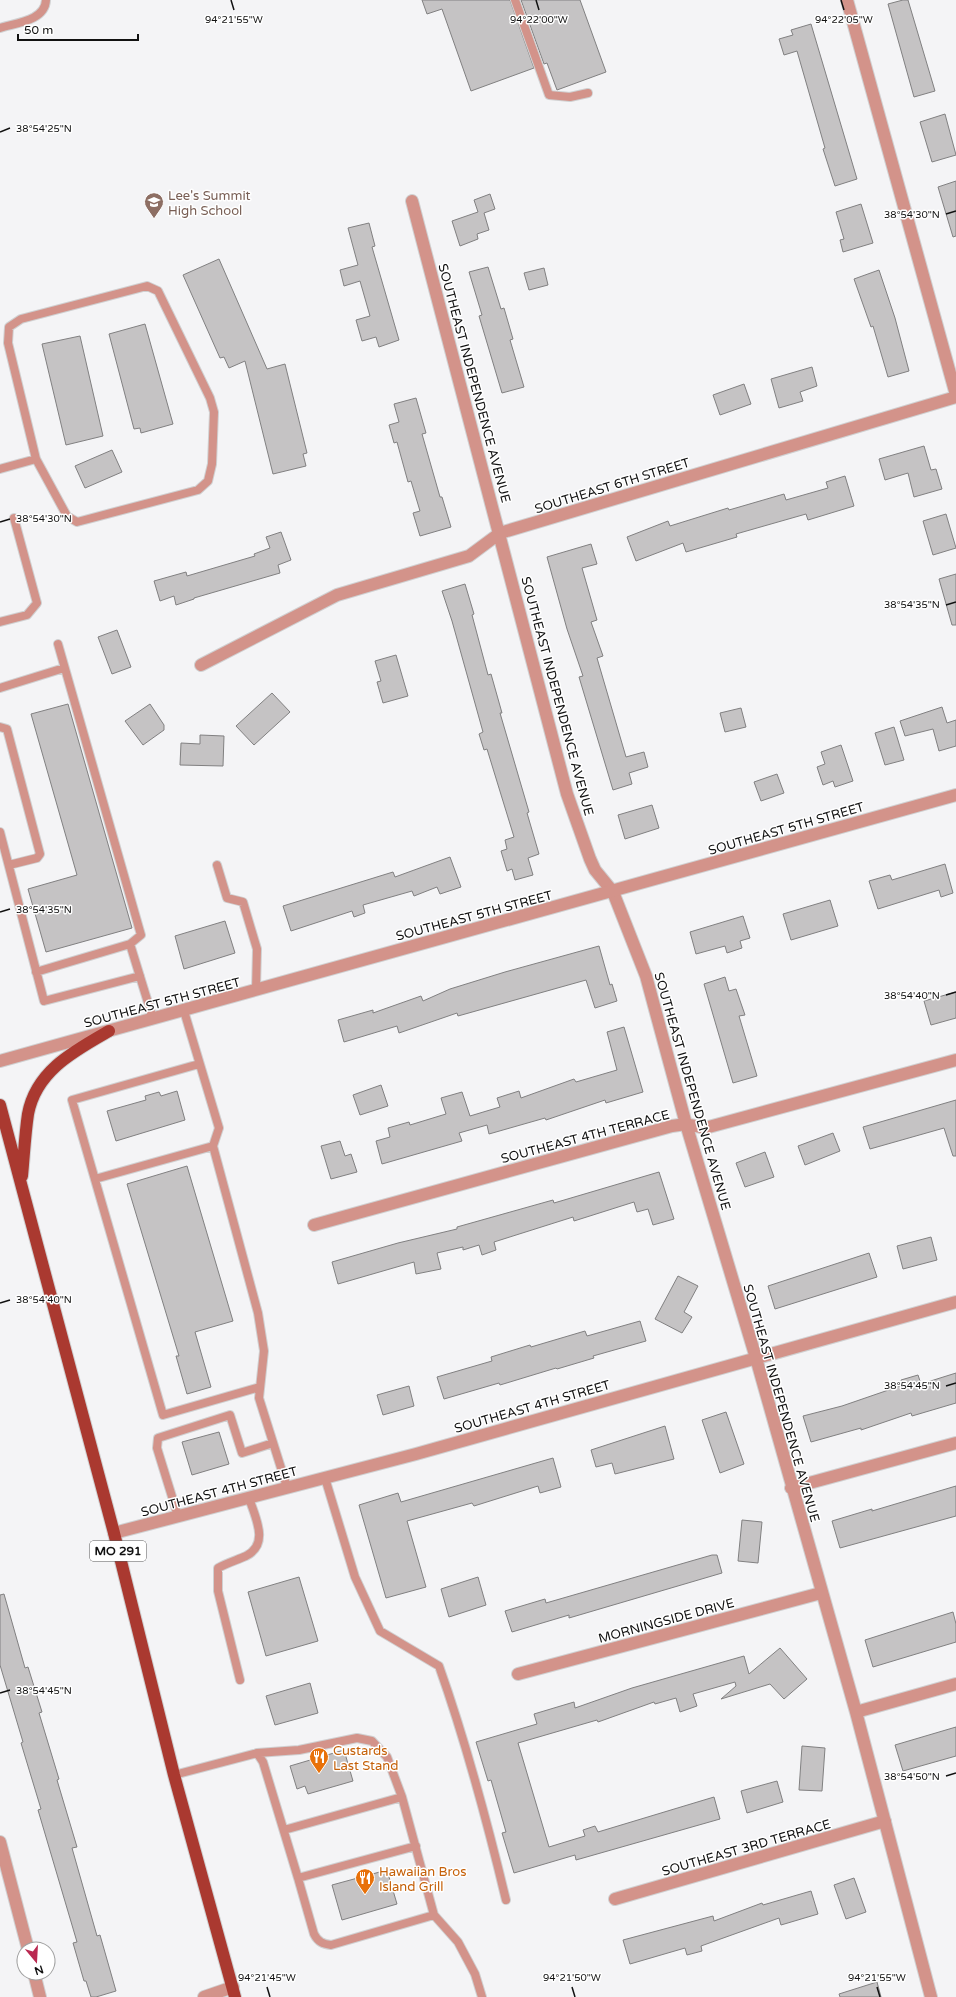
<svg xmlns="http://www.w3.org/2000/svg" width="956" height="1997" viewBox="0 0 956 1997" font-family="'Varela Round',sans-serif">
<rect width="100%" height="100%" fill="#f4f4f6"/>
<!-- building -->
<path fill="#c5c3c4" stroke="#818081" d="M 422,0 L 510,0 L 534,68 L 471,91 L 442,9 L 427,14 Z
M 521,0 L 580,0 L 606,72 L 557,90 L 547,63 L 544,64 Z
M 903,0 L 908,0 L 935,91 L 914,97 L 888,4 Z
M 811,24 L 857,179 L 835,186 L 823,149 L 825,148 L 797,51 L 784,55 L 779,39 L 793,35 L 791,30 Z
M 945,114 L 956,155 L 932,162 L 920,122 Z
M 956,181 L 956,236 L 953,237 L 938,187 Z
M 490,194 L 495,209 L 484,213 L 489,230 L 477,234 L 478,239 L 460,246 L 452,221 L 478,212 L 474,200 Z
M 861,204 L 873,243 L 843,252 L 840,240 L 844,239 L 836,212 Z
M 369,223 L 375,246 L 372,247 L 399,340 L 379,347 L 376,337 L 362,341 L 356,320 L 370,316 L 360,281 L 344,286 L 340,270 L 358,265 L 348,228 Z
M 219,259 L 267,369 L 285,364 L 307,453 L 303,454 L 306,466 L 273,474 L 245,361 L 229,368 L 224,357 L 220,358 L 183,275 Z
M 488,267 L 501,309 L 504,308 L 513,339 L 510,340 L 524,387 L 502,393 L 479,316 L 482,315 L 469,272 Z
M 544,268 L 548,285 L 529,290 L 524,273 Z
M 879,270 L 895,318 L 909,371 L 888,377 L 873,326 L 871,327 L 854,279 Z
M 145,324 L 173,424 L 141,433 L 140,428 L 134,429 L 109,334 Z
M 80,336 L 103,436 L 66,445 L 42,344 Z
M 812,367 L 817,386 L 800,392 L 803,401 L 779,408 L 771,379 Z
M 744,384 L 751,404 L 720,415 L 713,395 Z
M 416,398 L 426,433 L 422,434 L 440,497 L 442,497 L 451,527 L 420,536 L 413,513 L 420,511 L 411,481 L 408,482 L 397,442 L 394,443 L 389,425 L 399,422 L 394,404 Z
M 924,446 L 931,470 L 936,469 L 942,489 L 914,497 L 908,473 L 885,480 L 879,459 Z
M 112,450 L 122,472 L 85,488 L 75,466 Z
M 845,476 L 854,506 L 808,520 L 806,514 L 736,534 L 737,537 L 686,552 L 683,543 L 636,561 L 627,537 L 668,521 L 670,526 L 728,508 L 729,510 L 784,494 L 786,500 L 828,488 L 826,482 Z
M 946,514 L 956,548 L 933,555 L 923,521 Z
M 281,532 L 291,560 L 278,565 L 280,573 L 194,598 L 194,599 L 176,605 L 174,596 L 160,601 L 154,581 L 186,572 L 187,576 L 255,556 L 254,554 L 270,548 L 266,537 Z
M 591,544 L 597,564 L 582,568 L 597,620 L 591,622 L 603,656 L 597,658 L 626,757 L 644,752 L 648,767 L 629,773 L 632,784 L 613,790 L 579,677 L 583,676 L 567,629 L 547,557 Z
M 956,574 L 956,625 L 952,625 L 939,579 Z
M 465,584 L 474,614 L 472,615 L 488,675 L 491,674 L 502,713 L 500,713 L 529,812 L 527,813 L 539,854 L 528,858 L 533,875 L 515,880 L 512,869 L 507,871 L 501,851 L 507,849 L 505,840 L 514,837 L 487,749 L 484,750 L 479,734 L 483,732 L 452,621 L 442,591 Z
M 117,630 L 131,667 L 112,674 L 98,637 Z
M 396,655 L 408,696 L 383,703 L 377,682 L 381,681 L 375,661 Z
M 272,693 L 290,712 L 254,745 L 236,726 Z
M 68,704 L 132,928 L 46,952 L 28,889 L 77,875 L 31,714 Z
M 150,704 L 164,725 L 164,730 L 143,745 L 125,721 Z
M 942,707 L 947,723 L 956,720 L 956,746 L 939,751 L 933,729 L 905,736 L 900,721 Z
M 741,708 L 746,727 L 725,732 L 720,713 Z
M 894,727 L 904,760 L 885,765 L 875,733 Z
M 200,735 L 224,736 L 223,766 L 180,765 L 181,743 L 200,744 Z
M 841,745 L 853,781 L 835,787 L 833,781 L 823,785 L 817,767 L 825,764 L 821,752 Z
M 777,774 L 784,793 L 761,801 L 754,782 Z
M 652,805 L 659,828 L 625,839 L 618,815 Z
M 450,857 L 461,887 L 440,894 L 437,887 L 414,896 L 412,891 L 363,905 L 365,913 L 354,917 L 352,911 L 291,931 L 283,906 L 393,872 L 395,877 Z
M 945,864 L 953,893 L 941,897 L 939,890 L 878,909 L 869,881 L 890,875 L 892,880 Z
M 830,900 L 838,926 L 791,940 L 783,914 Z
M 743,916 L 750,938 L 740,941 L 742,948 L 727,953 L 725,946 L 696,954 L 690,932 Z
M 225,921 L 235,953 L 184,969 L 175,936 Z
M 599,946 L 610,985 L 612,984 L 617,1001 L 595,1008 L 586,980 L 458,1016 L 457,1013 L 399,1033 L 397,1026 L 344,1042 L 338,1020 L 373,1010 L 373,1013 L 421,996 L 423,1001 L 450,989 L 505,972 Z
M 725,977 L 729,991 L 736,989 L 745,1015 L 739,1016 L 757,1076 L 733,1083 L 704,984 Z
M 956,992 L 956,1018 L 931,1025 L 924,1001 Z
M 624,1027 L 643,1092 L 606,1103 L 605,1100 L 546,1120 L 545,1118 L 489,1134 L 487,1125 L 459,1133 L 462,1141 L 382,1164 L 376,1141 L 390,1137 L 388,1128 L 409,1122 L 410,1125 L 446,1114 L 441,1098 L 462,1092 L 470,1116 L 500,1107 L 497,1098 L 519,1091 L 521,1098 L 574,1079 L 576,1082 L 617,1070 L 607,1032 Z
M 381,1085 L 388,1106 L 360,1115 L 353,1095 Z
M 177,1091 L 185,1120 L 116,1141 L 107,1111 L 146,1100 L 145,1096 L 159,1092 L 161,1096 Z
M 956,1100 L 956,1156 L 953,1156 L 944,1128 L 870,1149 L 863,1127 Z
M 833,1133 L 840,1151 L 805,1165 L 798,1146 Z
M 340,1141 L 345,1156 L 351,1154 L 357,1172 L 331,1179 L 321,1146 Z
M 765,1152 L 774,1177 L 745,1187 L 736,1163 Z
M 187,1166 L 233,1321 L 195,1332 L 211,1387 L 187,1394 L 176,1356 L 179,1356 L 127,1184 Z
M 659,1172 L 674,1219 L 653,1225 L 648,1209 L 637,1212 L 634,1202 L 574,1221 L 573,1217 L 494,1242 L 496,1250 L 482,1255 L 479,1245 L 463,1250 L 463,1247 L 437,1253 L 441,1269 L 416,1274 L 414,1262 L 338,1284 L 332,1262 L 398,1243 L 457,1229 L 457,1227 L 553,1200 L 554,1203 Z
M 931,1237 L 937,1260 L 903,1269 L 897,1246 Z
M 869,1253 L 877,1277 L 775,1309 L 768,1286 Z
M 678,1276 L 698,1286 L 684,1312 L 692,1317 L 682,1333 L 655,1319 Z
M 640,1321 L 646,1341 L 593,1356 L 594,1358 L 557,1369 L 556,1368 L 500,1385 L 499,1383 L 444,1399 L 437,1377 L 492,1361 L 491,1357 L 530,1345 L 531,1347 L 585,1331 L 587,1336 Z
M 956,1373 L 956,1403 L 912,1416 L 911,1413 L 861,1430 L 861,1428 L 811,1442 L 803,1416 L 842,1406 L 903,1385 L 901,1380 L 918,1375 L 921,1384 Z
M 409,1386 L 414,1406 L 383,1415 L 377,1395 Z
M 726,1412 L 744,1464 L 720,1473 L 702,1420 Z
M 665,1426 L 674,1459 L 615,1474 L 612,1463 L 596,1467 L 591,1450 Z
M 219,1432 L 229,1464 L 192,1475 L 182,1442 Z
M 553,1458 L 561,1487 L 540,1493 L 538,1486 L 474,1506 L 472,1503 L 407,1521 L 426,1587 L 386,1598 L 359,1505 L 398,1493 L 401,1502 Z
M 956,1486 L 956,1516 L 840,1548 L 832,1521 L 872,1509 L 872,1511 Z
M 742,1520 L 762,1522 L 758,1563 L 738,1561 Z
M 712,1555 L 717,1555 L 722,1573 L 569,1618 L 569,1615 L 512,1632 L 505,1611 L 545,1599 L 546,1603 Z
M 299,1577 L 318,1641 L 266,1656 L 248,1592 Z
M 478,1577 L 486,1605 L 449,1617 L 441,1589 Z
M 4,1594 L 25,1668 L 28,1667 L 42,1712 L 39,1713 L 59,1779 L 57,1780 L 77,1847 L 72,1848 L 97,1936 L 100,1935 L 116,1991 L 96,1997 L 91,1997 L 86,1981 L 84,1981 L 73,1943 L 77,1942 L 38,1810 L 41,1809 L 21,1743 L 23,1742 L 0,1665 L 0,1595 Z
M 953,1612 L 956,1624 L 956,1642 L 873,1667 L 865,1640 Z
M 780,1648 L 807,1679 L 784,1699 L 770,1684 L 721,1699 L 736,1686 L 735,1682 L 693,1694 L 697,1706 L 680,1712 L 676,1698 L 655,1704 L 654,1702 L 598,1722 L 597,1720 L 518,1743 L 549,1847 L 585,1836 L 583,1830 L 595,1826 L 598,1832 L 714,1797 L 720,1819 L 576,1860 L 575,1855 L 514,1873 L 502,1833 L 506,1832 L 491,1780 L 488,1781 L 476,1742 L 537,1724 L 534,1714 L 574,1702 L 575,1708 L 632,1688 L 744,1656 L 749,1674 Z
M 310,1683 L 318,1713 L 275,1725 L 266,1696 Z
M 956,1727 L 956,1756 L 903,1771 L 895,1745 Z
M 802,1746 L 825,1748 L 822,1791 L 799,1790 Z
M 344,1750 L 353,1781 L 308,1794 L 305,1786 L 297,1789 L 290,1766 Z
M 777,1781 L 783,1802 L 747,1813 L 741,1791 Z
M 387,1870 L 397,1904 L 342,1920 L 332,1885 Z
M 854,1878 L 866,1912 L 846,1919 L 834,1885 Z
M 811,1891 L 818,1914 L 781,1925 L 779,1918 L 701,1946 L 702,1951 L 687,1955 L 685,1948 L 630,1964 L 623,1940 L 713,1916 L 714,1921 L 762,1903 L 763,1905 Z
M 877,1982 L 881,1997 L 840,1997 L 839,1994 Z"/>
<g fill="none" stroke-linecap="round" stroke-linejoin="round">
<!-- service casing -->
<g stroke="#d0d0d1" stroke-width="10">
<path id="service" d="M 515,0 L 549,95 L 570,97 L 588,93
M 0,28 C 15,23 45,21 46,0
M 147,286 L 158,291 L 210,398 L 214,412 L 212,464 L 208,481 L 198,490 L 77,522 L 67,516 L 36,459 L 8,343 L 9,327 L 21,319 Z
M 0,469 L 36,459
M 0,622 L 27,615 L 37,603 L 14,518
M 58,644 L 141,935 L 130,944 L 153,1019
M 0,688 L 64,668
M 0,727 L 7,729 L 40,854 L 37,858 L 9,865
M 0,832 L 44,1001 L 140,976
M 217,865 L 227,898 L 243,902 L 257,949 L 256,990
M 36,972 L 130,944
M 184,1011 L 219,1128 L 213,1146 L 258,1313 L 264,1351 L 259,1398 L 287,1487
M 199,1064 L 72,1100 L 163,1415 L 260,1387
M 95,1179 L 213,1146
M 325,1478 L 355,1577 L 380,1631 L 439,1666 C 466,1742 487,1821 506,1900
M 178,1516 L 157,1448 L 158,1438 L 230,1415 L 242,1453 L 273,1443
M 240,1680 L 218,1591 L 218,1568 C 227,1563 237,1560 246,1556 C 270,1544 255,1517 249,1498
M 257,1753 L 299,1750 L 357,1738 L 372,1741 L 387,1757 L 402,1797 L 434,1915 L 458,1942 L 475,1974 L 482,1997
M 174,1775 L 257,1753 L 263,1762 L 298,1878
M 284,1830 L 402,1797
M 416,1846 L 298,1878 L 314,1934 C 318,1942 323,1944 331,1945 L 434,1915"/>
</g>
<!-- minor casing -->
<g stroke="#d0d0d1" stroke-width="14">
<path id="minor" d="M 847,0 L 956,395
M 412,201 L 567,794 L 590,859 L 595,870 L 613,892 L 646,976 L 686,1124 L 756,1358 L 856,1712 L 931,1997
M 201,665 L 337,595 L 469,556 L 500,533 L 956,397
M 314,1225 L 672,1126 L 686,1124 L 705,1128 L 956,1060
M 791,1488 L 956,1443
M 114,1533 L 416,1454 L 956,1302
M 518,1674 L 821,1593
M 856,1712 L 956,1684
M 0,1842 L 28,1949
M 615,1899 L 885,1821
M 34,1973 L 40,1997
M 204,1997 L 233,1987"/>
</g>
<!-- tertiary casing -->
<g stroke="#d0d0d1" stroke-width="14">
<path id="tertiary" d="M 0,1061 L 956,795"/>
</g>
<!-- primary casing -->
<g stroke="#d0d0d1" stroke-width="14">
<path id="primary" d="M 0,1105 L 114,1533 L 174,1775 L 235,1997
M 22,1176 C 24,1155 25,1134 28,1114 C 36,1071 74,1051 109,1031"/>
</g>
<!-- service -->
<use href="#service" stroke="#d3938a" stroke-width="8"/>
<!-- minor -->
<use href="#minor" stroke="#d3938a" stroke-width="12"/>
<!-- tertiary -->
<use href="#tertiary" stroke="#d3938a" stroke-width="12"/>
<!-- primary -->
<use href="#primary" stroke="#aa3930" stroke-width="12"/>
</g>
<!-- ticks -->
<path fill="none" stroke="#111" stroke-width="1.5" d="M 231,0 L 234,10M 536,0 L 539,10M 841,0 L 844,10M 0,132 L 10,128M 946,214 L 956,211M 0,522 L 10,519M 946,605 L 956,602M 0,912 L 10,909M 946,995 L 956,992M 0,1303 L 10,1300M 946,1386 L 956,1383M 0,1693 L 10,1690M 946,1776 L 956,1773M 267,1987 L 270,1997M 572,1987 L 575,1997M 877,1987 L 880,1997"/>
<!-- icons -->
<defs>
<g id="school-pin" transform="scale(1)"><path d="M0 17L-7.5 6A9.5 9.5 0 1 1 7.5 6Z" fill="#8d6e63" stroke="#fff"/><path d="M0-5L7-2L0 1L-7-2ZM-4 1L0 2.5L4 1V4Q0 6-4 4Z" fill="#fff"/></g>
<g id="restaurant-pin" transform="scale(1)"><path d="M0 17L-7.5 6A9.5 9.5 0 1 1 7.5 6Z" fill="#e8710a" stroke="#fff"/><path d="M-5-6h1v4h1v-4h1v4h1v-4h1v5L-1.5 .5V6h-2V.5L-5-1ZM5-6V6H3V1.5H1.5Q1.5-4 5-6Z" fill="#fff"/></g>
</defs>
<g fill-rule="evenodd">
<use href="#school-pin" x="154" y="202"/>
<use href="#restaurant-pin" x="319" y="1757"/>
<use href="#restaurant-pin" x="365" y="1878"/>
</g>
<g text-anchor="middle" stroke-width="3" stroke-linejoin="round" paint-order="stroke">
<!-- shield labels -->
<rect fill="#fff" stroke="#585858" stroke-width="1" x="90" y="1541" width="56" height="20" rx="3"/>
<g font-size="12" font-weight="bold" fill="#111">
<text x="118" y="1555">MO 291</text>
</g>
<!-- education labels -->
<g font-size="13" fill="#785e54" stroke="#fff" text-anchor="start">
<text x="168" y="200">Lee's Summit<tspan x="168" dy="15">High School</tspan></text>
</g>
<!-- street labels -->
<g font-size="13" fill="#111" stroke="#fff">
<text transform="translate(475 383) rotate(75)" y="5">SOUTHEAST INDEPENDENCE AVENUE</text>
<text transform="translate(612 485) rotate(-17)" y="5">SOUTHEAST 6TH STREET</text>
<text transform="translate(558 696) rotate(75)" y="5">SOUTHEAST INDEPENDENCE AVENUE</text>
<text transform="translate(786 828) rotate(-16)" y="5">SOUTHEAST 5TH STREET</text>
<text transform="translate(474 915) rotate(-15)" y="5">SOUTHEAST 5TH STREET</text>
<text transform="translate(162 1002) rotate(-15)" y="5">SOUTHEAST 5TH STREET</text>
<text transform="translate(693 1091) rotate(74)" y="5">SOUTHEAST INDEPENDENCE AVENUE</text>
<text transform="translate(585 1136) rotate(-15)" y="5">SOUTHEAST 4TH TERRACE</text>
<text transform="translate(782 1403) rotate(74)" y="5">SOUTHEAST INDEPENDENCE AVENUE</text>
<text transform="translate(532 1406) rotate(-16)" y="5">SOUTHEAST 4TH STREET</text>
<text transform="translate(219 1491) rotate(-15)" y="5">SOUTHEAST 4TH STREET</text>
<text transform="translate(666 1620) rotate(-15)" y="5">MORNINGSIDE DRIVE</text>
<text transform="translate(746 1847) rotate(-16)" y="5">SOUTHEAST 3RD TERRACE</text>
</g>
<!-- food labels -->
<g font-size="13" fill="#c56008" stroke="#fff" text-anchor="start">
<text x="333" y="1755">Custards<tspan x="333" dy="15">Last Stand</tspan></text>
<text x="379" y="1876">Hawaiian Bros<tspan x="379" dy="15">Island Grill</tspan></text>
</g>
</g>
<g font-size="10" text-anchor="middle" fill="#111" stroke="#fff" stroke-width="3" stroke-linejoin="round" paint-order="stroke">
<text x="234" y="23">94°21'55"W</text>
<text x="539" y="23">94°22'00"W</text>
<text x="844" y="23">94°22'05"W</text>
<text x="44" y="132">38°54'25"N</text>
<text x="912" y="218">38°54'30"N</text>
<text x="44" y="522">38°54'30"N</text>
<text x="912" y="608">38°54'35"N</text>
<text x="44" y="913">38°54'35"N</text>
<text x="912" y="999">38°54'40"N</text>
<text x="44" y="1303">38°54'40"N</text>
<text x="912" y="1389">38°54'45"N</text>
<text x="44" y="1694">38°54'45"N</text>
<text x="912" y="1780">38°54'50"N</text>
<text x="267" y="1981">94°21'45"W</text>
<text x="572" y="1981">94°21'50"W</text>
<text x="877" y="1981">94°21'55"W</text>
</g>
<!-- north arrow -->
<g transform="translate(36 1961) rotate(162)"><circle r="19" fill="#ffffff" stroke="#a0a0a0"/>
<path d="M0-3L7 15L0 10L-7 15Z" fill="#ba2951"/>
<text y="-6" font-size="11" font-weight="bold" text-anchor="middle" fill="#111111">N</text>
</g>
<!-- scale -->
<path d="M18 34v6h120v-6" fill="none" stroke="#111111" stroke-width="2"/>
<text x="24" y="34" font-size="12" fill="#111111" stroke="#ffffff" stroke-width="3" paint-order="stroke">50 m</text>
</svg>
